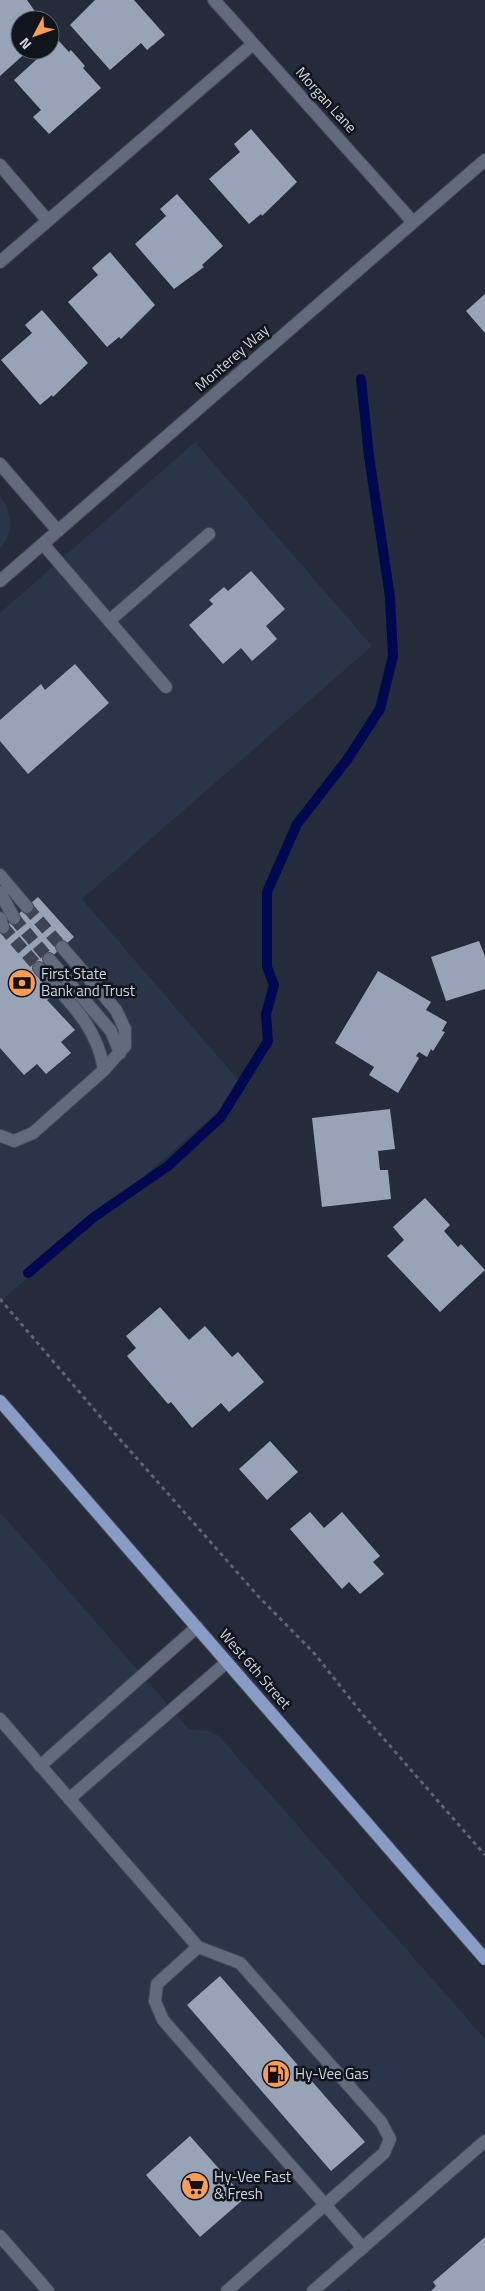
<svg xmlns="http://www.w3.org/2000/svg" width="485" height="2291" viewBox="0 0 485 2291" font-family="'Titillium Web',sans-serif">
<rect width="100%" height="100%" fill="#242b3b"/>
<!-- built -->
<path fill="#2b354a" d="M 195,442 L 372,646 L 82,899 L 245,1088 L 0,1302 L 0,613 Z
M 0,495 L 7,507 L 11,525 L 6,540 L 0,549 Z
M 0,1512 L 189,1729 L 210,1731 L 219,1736 L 485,2039 L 485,2291 L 352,2291 L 350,2289 L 347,2291 L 0,2291 Z"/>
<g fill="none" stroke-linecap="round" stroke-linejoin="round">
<!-- stream -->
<path stroke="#020850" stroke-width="10" d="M 28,1273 L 94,1217 L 168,1166 L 221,1117 L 268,1041 L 266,1014 L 274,985 L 267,967 L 267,892 L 297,824 L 347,760 L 380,709 L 393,656 L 390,597 L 369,456 L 361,379"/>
</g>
<!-- building -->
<path fill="#99a3b7" d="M 0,0 L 27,0 L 41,20 L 20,20 L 20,50 L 29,50 L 0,76 Z
M 95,0 L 134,0 L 165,35 L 147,50 L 141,43 L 110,70 L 70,25 Z
M 58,40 L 69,52 L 71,50 L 85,66 L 83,68 L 101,88 L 49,134 L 33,117 L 41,110 L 14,80 Z
M 251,129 L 297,182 L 262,216 L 261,214 L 249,224 L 209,179 L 240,152 L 234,144 Z
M 177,194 L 223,246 L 202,265 L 204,267 L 174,289 L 135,244 L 166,216 L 160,209 Z
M 110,252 L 155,305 L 121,339 L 119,337 L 107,347 L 68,302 L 98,275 L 92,268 Z
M 485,294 L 485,333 L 466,311 Z
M 42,310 L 88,363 L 53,397 L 52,395 L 40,405 L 1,360 L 32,333 L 25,325 Z
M 251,571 L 285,609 L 266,626 L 277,639 L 252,661 L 241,648 L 223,664 L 189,625 L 213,604 L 209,600 L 224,587 L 228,591 Z
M 75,664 L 109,703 L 28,774 L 0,741 L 0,720 L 41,684 L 45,690 Z
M 38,897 L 74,937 L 34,972 L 54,994 L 47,1000 L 75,1030 L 61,1042 L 71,1053 L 46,1074 L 37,1064 L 24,1075 L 0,1048 L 0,930 Z
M 479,941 L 485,956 L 485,989 L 446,1001 L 431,957 Z
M 378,971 L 431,1002 L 426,1010 L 447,1022 L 442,1031 L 445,1032 L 433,1051 L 431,1049 L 427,1057 L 419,1052 L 416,1056 L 419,1058 L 398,1093 L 369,1075 L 374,1067 L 335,1043 Z
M 390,1109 L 395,1149 L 378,1151 L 380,1170 L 388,1170 L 391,1199 L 322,1207 L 312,1118 Z
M 425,1198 L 450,1225 L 444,1231 L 458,1247 L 461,1244 L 485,1270 L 440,1312 L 387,1256 L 404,1240 L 393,1227 Z
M 160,1307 L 189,1340 L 205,1326 L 232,1357 L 238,1352 L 264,1382 L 229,1412 L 221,1403 L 192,1428 L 171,1402 L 168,1404 L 127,1356 L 136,1348 L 126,1336 Z
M 270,1441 L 298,1472 L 267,1500 L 239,1469 Z
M 310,1512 L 324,1528 L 342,1512 L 380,1556 L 373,1562 L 384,1574 L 360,1594 L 349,1582 L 342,1589 L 290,1529 Z
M 220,1976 L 365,2142 L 331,2171 L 187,2005 Z
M 190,2136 L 245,2198 L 200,2237 L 146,2175 Z
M 485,2237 L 485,2291 L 431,2291 L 436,2286 L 433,2282 Z"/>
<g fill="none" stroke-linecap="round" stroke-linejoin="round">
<!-- minor-tunnel -->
<path stroke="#3e4453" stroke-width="12" stroke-dasharray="12 6" stroke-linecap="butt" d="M 27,907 L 62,947
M 14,918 L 49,959
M 3,927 L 39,968"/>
<!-- minor casing -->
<g stroke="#434957" stroke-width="14">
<path id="minor" d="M 214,0 L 413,222
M 0,165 L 48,221
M 0,262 L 253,44
M 0,464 L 58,531
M 43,544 L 166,687
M 0,581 L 485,160
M 109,621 L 209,534
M 0,875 L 27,907
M 0,892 L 14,918
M 0,918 L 3,927
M 49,959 L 111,1031 L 120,1053
M 39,968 C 68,1001 97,1025 104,1070
M 1,1136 L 14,1141 L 33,1133 L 104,1070 L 125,1046 L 125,1029 L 116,1010 L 62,947
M 0,1719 L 198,1947 L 240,1963 L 381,2122 L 390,2139 L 384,2153 L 227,2291
M 40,1766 L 197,1627
M 69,1799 L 227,1662
M 198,1947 L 157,1984 L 155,2001 L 163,2020 L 363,2248
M 0,2236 L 48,2291
M 313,2291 L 485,2141"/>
</g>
<!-- major casing -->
<g stroke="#434957" stroke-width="14">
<path id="major" d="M 0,1401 L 485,1959"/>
</g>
<!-- path -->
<path stroke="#5e6472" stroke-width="3" stroke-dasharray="4 4" stroke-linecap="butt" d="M 0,1299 L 110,1428 L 259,1597 L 314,1653 L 364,1716 L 485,1855"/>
<!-- minor -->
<use href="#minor" stroke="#626b7d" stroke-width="12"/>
<!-- major -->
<use href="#major" stroke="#889cc6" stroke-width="12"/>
</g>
<!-- icons -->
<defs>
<g id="bank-disc" transform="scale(1.4375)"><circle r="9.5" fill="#fd9d55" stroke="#10141b"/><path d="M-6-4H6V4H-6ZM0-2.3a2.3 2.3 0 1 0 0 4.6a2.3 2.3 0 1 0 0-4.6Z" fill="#111"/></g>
<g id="fuel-disc" transform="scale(1.4375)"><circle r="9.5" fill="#fd9d55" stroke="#10141b"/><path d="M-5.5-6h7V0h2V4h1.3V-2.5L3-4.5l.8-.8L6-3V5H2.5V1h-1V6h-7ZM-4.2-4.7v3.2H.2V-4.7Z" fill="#111"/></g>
<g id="supermarket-disc" transform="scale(1.4375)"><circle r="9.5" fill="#fd9d55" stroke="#10141b"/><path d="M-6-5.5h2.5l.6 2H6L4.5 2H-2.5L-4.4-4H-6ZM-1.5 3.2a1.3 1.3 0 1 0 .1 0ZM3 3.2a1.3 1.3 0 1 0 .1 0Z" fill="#111"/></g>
</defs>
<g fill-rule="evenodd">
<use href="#bank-disc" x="22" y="983"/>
<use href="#fuel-disc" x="276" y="2074"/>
<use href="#supermarket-disc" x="195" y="2186"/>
</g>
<g text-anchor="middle" stroke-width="5" stroke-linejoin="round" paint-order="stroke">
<!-- street labels -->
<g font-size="15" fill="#cfd4de" stroke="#10141b">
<text transform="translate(326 100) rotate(48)" y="5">Morgan Lane</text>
<text transform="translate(232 358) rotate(-41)" y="5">Monterey Way</text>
<text transform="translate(255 1669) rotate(49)" y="5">West 6th Street</text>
</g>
<!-- poi labels -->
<g font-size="15" fill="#cfd4de" stroke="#10141b" text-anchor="start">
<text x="41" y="979">First State<tspan x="41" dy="17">Bank and Trust</tspan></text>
<text x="295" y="2079">Hy-Vee Gas</text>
<text x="214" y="2182">Hy-Vee Fast<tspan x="214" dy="17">&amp; Fresh</tspan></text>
</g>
</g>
<!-- north arrow -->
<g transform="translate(35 35) rotate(229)"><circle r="24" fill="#10141b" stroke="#5c6169"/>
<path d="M0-4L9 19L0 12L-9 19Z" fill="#fd9d55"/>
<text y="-8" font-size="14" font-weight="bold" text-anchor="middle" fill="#cfd4de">N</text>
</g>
</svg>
